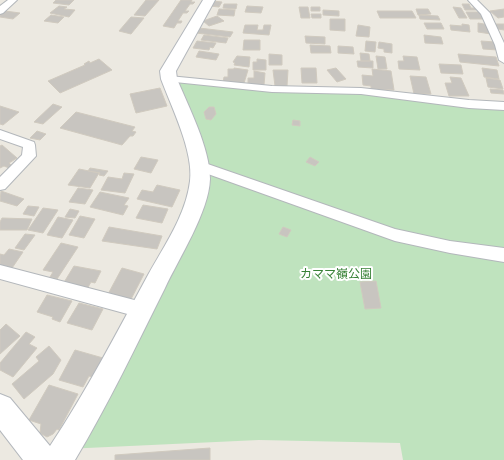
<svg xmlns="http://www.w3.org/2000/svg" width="504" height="460" viewBox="0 0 504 460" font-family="Barlow,'Noto Sans JP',sans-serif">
<rect width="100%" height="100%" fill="#ece9e1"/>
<!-- green -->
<path fill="#bfe3be" d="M 169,79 L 413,96 L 504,105 L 504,460 L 403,460 L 400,443 L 259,440 L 65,449 L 142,310 L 199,166 Z"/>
<!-- building -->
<path fill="#c8c5c0" stroke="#d0cabf" d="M 56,0 L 74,0 L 69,5 L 53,3 Z
M 146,0 L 159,0 L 145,16 L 134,15 Z
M 181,0 L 192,0 L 191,2 L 195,2 L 193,4 L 190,4 L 185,11 L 189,11 L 187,13 L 183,13 L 178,21 L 182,21 L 181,23 L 177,23 L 174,28 L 163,26 Z
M 213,1 L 222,2 L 219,7 L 210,6 Z
M 224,4 L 237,4 L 236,9 L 223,8 Z
M 462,4 L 469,4 L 471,8 L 475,8 L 476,10 L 465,10 Z
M 59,6 L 67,7 L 64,9 L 75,10 L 69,17 L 50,13 Z
M 247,6 L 263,7 L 261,13 L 245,12 Z
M 299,7 L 308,7 L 310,18 L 301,18 Z
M 311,7 L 320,7 L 320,11 L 311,11 Z
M 453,7 L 461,8 L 467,18 L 459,18 Z
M 219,9 L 235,10 L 234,16 L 217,15 Z
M 416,9 L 428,9 L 431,14 L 418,15 Z
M 504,9 L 504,17 L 498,18 L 490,11 Z
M 323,10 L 339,11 L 339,16 L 323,15 Z
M 5,11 L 20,13 L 13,19 L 0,17 L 0,15 Z
M 377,11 L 412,11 L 416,18 L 380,18 Z
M 466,12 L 481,12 L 485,19 L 470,19 Z
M 311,14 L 321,14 L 321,18 L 312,18 Z
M 51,15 L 64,17 L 58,23 L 44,21 Z
M 419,15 L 438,16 L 440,20 L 420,19 Z
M 217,16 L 224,21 L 209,26 L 203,21 Z
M 131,17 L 144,18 L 131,34 L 119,31 Z
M 330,19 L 345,19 L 345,31 L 330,30 Z
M 424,23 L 441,23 L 444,29 L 427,29 Z
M 478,23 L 490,25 L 491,34 L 478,32 Z
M 462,24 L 469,25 L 470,32 L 451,30 L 450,25 L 462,26 Z
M 496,24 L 504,24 L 504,30 L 498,29 Z
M 245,25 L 258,25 L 257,30 L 263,30 L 264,25 L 271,25 L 269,35 L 243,33 Z
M 358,25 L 370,27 L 369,37 L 356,36 Z
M 199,28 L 233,32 L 230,37 L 196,33 Z
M 204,35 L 228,38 L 226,43 L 201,40 Z
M 424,35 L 441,37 L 443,44 L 425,43 Z
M 305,36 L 325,37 L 325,44 L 306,43 Z
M 244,40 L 260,40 L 260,50 L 243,50 Z
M 197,41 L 216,43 L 213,48 L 210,47 L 209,50 L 193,48 Z
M 366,41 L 376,42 L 375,52 L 365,51 Z
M 481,41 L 495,42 L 498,50 L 483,49 Z
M 379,42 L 392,44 L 392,53 L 384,52 L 384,49 L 378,48 Z
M 310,45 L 330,46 L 331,53 L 311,53 Z
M 338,46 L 353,47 L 354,54 L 338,53 Z
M 199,51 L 219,54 L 216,60 L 196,57 Z
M 360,53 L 369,54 L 370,61 L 361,61 Z
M 269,54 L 282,55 L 282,65 L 269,65 Z
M 458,54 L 496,57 L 499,66 L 460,62 Z
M 237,56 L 250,57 L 249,67 L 234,65 L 235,63 L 233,62 Z
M 376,56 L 385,57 L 387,69 L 378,69 Z
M 403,56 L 417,57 L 420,70 L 399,69 L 398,61 L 404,61 Z
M 99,59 L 112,70 L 60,93 L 48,81 L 85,65 L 84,64 L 89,61 L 90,63 Z
M 257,59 L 266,60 L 266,70 L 253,70 L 253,62 L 257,62 Z
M 357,61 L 373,61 L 373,68 L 358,67 Z
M 439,64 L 461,65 L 463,74 L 441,73 Z
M 234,68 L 248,70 L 244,83 L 223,82 L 224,77 L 228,77 L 228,69 L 234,69 Z
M 301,68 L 316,68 L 317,83 L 302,83 Z
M 336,68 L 346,79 L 337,82 L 327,70 Z
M 482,68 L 497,70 L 499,79 L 484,77 Z
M 372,69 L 391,71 L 394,90 L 371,89 L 371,86 L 363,85 L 362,75 L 373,76 Z
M 273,70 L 288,70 L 287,86 L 275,86 Z
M 254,71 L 265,73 L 264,85 L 248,84 L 248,78 L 254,78 Z
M 410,76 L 426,77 L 431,94 L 414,94 Z
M 450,77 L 461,78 L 469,96 L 449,96 L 445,83 L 452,83 Z
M 486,78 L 500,80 L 503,89 L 488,87 Z
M 160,88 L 167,106 L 136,113 L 130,94 Z
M 490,89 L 503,90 L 504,94 L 491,93 Z
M 53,104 L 62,107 L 43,124 L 34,122 Z
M 0,106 L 19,112 L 3,125 L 0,124 Z
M 209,107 L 214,107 L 216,114 L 211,120 L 206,119 L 204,112 Z
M 76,112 L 135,127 L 132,131 L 136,132 L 133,136 L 130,136 L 122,145 L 60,128 Z
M 293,120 L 300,121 L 300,126 L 292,125 Z
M 37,131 L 46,134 L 40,140 L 30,138 Z
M 2,145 L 17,158 L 9,163 L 11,165 L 9,168 L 4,166 L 0,168 L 0,146 Z
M 141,157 L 158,160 L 151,173 L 134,169 Z
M 310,157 L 319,162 L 315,166 L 306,162 Z
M 90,168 L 108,171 L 104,176 L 99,175 L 100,173 L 88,171 Z
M 79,169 L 99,173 L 90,188 L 68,185 Z
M 124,173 L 134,174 L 125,193 L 101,190 L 108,177 L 122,179 Z
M 157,185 L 180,190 L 172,207 L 137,199 L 142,190 L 153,192 Z
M 78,188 L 93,190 L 85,204 L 69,202 Z
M 1,191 L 24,199 L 17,206 L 0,201 Z
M 100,192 L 129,198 L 124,205 L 128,206 L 123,215 L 90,207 Z
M 143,205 L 168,209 L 162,223 L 136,218 Z
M 28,206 L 39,207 L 34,216 L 23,214 Z
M 43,208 L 58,210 L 43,233 L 28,230 Z
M 70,209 L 79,211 L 75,218 L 65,217 Z
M 80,216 L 95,219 L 84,238 L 69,235 Z
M 58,217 L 73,220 L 62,238 L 47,235 Z
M 2,218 L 32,219 L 27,230 L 0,230 L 0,222 Z
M 109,227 L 162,236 L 157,249 L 102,241 Z
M 283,227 L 291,230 L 287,237 L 279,234 Z
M 25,234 L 35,235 L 24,250 L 15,248 Z
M 61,243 L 78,247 L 57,279 L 50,277 L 53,272 L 43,270 Z
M 9,249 L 23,252 L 10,271 L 0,269 L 0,254 L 4,255 Z
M 74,266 L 101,271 L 95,283 L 91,282 L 87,289 L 63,284 Z
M 122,268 L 144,274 L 129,303 L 107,296 Z
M 376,281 L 381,308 L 365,309 L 360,282 Z
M 47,295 L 72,301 L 60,322 L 52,319 L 53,317 L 37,312 Z
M 79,303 L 103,309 L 92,330 L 67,323 Z
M 6,324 L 20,336 L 0,354 L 0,330 Z
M 26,332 L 35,337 L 29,344 L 37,348 L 13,377 L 0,370 L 0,363 Z
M 49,346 L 61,360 L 53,374 L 24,399 L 12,384 L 39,361 L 36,357 Z
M 75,350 L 103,358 L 93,377 L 89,376 L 83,387 L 59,380 Z
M 49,385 L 78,394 L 59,430 L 57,429 L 53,434 L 47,437 L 40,433 L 41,424 L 29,420 Z
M 210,448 L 210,460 L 115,460 L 115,455 Z"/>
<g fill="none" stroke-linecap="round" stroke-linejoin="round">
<!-- street casing -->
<g stroke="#b3b7bb" stroke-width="2">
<path id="street" d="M 8,0 L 17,0 L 3,13 L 0,14 L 0,6 Z
M 468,0 L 477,0 L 490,13 L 504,43 L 504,63 L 499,60 L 495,45 L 481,14 Z
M 169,76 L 272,86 L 361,88 L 469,100 L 504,102 L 504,110 L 469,108 L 361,94 L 272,92 L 165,81 L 163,79 L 165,77 Z
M 0,130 L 34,142 L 35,145 L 36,156 L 5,189 L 0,190 L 0,177 L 22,155 L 23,147 L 0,139 Z
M 199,161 L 395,229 L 450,241 L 504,248 L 504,262 L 450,253 L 395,241 L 194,169 L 192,166 L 194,163 Z
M 0,265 L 142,302 L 148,304 L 151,310 L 148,316 L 142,318 L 0,279 Z"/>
</g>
<!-- secondary casing -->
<g stroke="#b4b8bd" stroke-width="2">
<path id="secondary" d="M 203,0 L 215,0 L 176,71 L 177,79 C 189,108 210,148 210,179 C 209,212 179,258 165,288 C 136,346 108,405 75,460 L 23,460 L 0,430 L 0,394 L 10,398 L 50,446 C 86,392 117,332 148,275 C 164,246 186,215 190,181 C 194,152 171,106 161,79 L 160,71 Z"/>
</g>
<!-- street -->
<use href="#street" fill="#fff" fill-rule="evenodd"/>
<!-- secondary -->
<use href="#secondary" fill="#fff" fill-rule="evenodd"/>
</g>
<g text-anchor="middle" stroke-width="4" stroke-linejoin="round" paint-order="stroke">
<!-- park labels -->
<g font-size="12" fill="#388237" stroke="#fff">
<text x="336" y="278">カママ嶺公園</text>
</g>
</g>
</svg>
